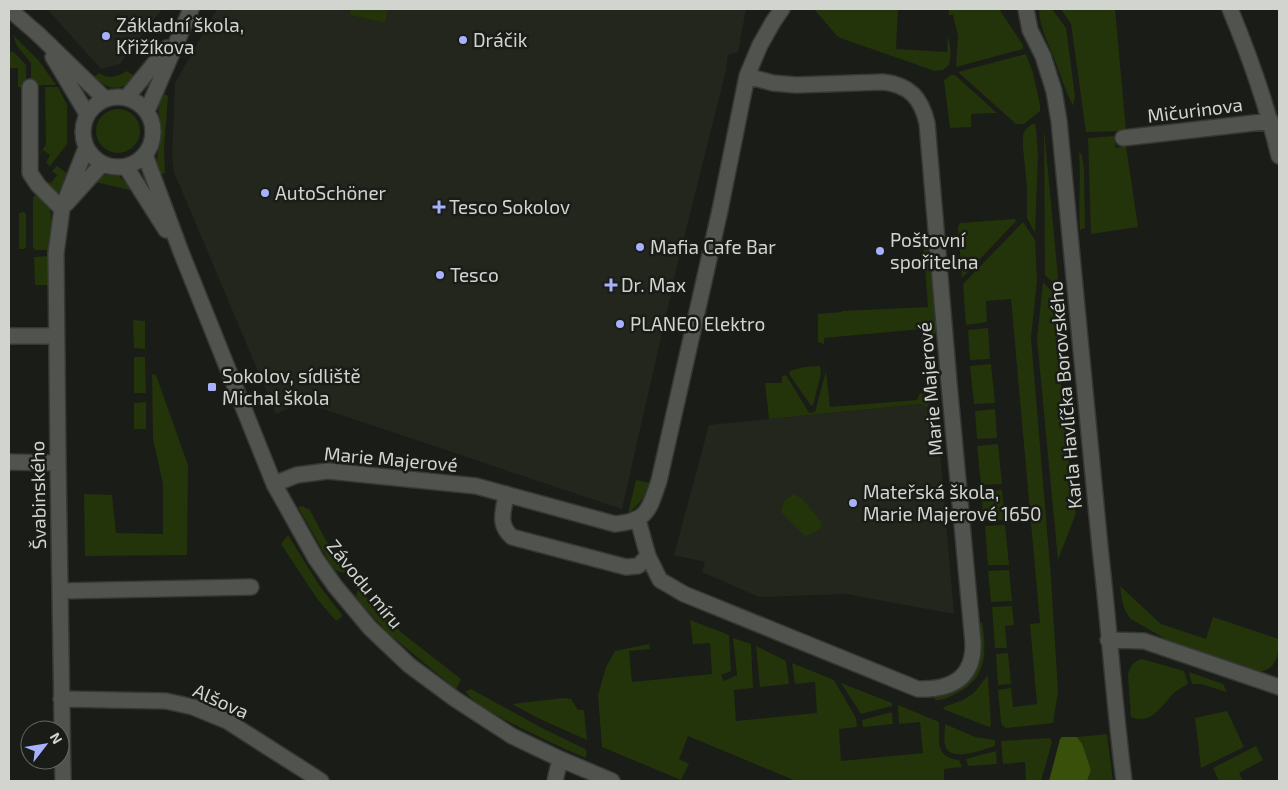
<svg xmlns="http://www.w3.org/2000/svg" width="1288" height="790" viewBox="0 0 1288 790" font-family="'Exo 2',sans-serif">
<rect width="100%" height="100%" fill="#1a1c17"/>
<!-- built -->
<path fill="#22261c" d="M 47,9 L 162,9 L 120,64 L 101,69 Z
M 217,9 L 351,9 L 349,15 L 385,23 L 388,9 L 746,9 L 738,52 L 728,55 L 726,71 L 679,258 L 622,509 L 302,402 L 276,414 L 174,172 L 172,157 L 175,83 Z
M 921,404 L 937,416 L 954,614 L 846,594 L 759,597 L 702,572 L 705,562 L 674,555 L 709,425 Z"/>
<!-- green -->
<path fill="#23330a" d="M 351,9 L 388,9 L 385,23 L 349,15 Z
M 814,9 L 898,9 L 896,49 L 947,52 L 948,34 L 951,52 L 949,65 L 943,70 L 935,71 L 843,39 L 837,36 Z
M 949,9 L 999,9 L 1023,45 L 1023,49 L 956,67 L 958,36 L 953,15 L 949,15 Z
M 1039,9 L 1052,9 L 1066,28 L 1075,96 L 1073,106 C 1065,90 1060,74 1054,58 C 1048,41 1039,27 1039,9 Z
M 1061,9 L 1115,9 L 1126,131 L 1086,132 L 1071,24 Z
M 13,35 L 39,61 L 56,85 L 31,85 L 31,63 L 17,46 Z
M 9,52 L 14,52 L 26,65 L 26,87 L 18,87 L 18,68 L 9,68 Z
M 1026,54 L 1033,73 L 1040,105 L 1040,111 L 1024,124 L 1016,124 L 958,72 Z
M 127,71 L 136,77 C 120,92 110,91 94,77 L 99,73 C 109,80 116,77 127,71 Z
M 951,75 L 955,75 L 997,113 L 971,114 L 971,127 L 950,128 L 944,80 Z
M 45,87 L 58,87 L 67,105 L 67,144 L 50,166 L 46,163 L 50,155 L 43,150 L 37,158 L 46,144 Z
M 161,92 L 168,96 L 164,149 L 165,173 L 158,176 C 155,161 159,147 160,132 C 160,116 156,109 161,92 Z
M96 131a22 22 0 1 1 44 0a22 22 0 1 1-44 0Z
M 1032,124 L 1035,124 L 1036,128 L 1038,154 L 1035,233 L 1027,218 L 1027,187 L 1023,148 L 1023,135 L 1026,129 Z
M 1044,129 L 1059,288 L 1045,275 Z
M 1114,136 L 1116,148 L 1126,146 L 1138,227 L 1091,234 L 1088,138 Z
M 1079,152 L 1082,155 L 1084,170 L 1085,228 L 1080,230 C 1078,204 1081,178 1079,152 Z
M 57,166 L 68,174 L 59,192 L 56,194 L 46,184 L 48,182 L 51,183 L 57,175 L 52,171 Z
M 106,174 L 119,176 L 132,189 L 130,190 L 95,182 Z
M 36,195 C 60,202 48,232 48,250 L 35,250 L 33,247 L 33,197 Z
M 24,212 L 26,214 L 26,247 L 24,249 L 19,249 L 19,213 Z
M 1015,219 L 1016,221 L 962,278 L 958,227 L 960,223 Z
M 1023,222 L 1035,240 L 1037,280 L 1031,338 L 1051,578 L 1058,692 L 1053,723 L 1006,728 L 1002,725 L 1001,722 L 998,690 L 1011,688 L 1013,707 L 1037,704 L 1030,624 L 1040,623 L 1011,299 L 986,301 L 987,322 L 966,325 L 963,284 Z
M 923,240 L 929,240 L 938,329 L 935,334 L 926,341 L 920,340 L 923,333 L 922,329 L 824,338 L 824,344 L 818,342 L 818,314 L 842,312 L 842,311 L 928,307 Z
M 48,256 L 48,285 L 35,285 L 34,257 Z
M 1043,282 L 1057,297 L 1057,346 L 1072,495 L 1076,513 L 1058,560 L 1037,339 Z
M 133,320 L 145,321 L 145,349 L 134,348 Z
M 988,328 L 990,359 L 970,360 L 968,330 Z
M 134,357 L 145,357 L 146,393 L 134,393 Z
M 991,364 L 995,403 L 974,404 L 970,366 Z
M 820,366 L 821,374 L 813,405 L 811,406 L 789,374 L 790,371 L 804,367 Z
M 826,371 L 830,407 L 917,400 L 920,393 L 930,397 L 931,401 L 927,408 L 921,404 L 769,419 L 765,383 L 782,383 L 782,376 L 786,375 L 809,413 L 815,412 Z
M 152,374 L 156,375 L 188,465 L 187,555 L 85,556 L 84,494 L 112,495 L 116,533 L 163,534 L 163,484 L 153,438 Z
M 146,402 L 146,429 L 134,429 L 134,403 Z
M 995,409 L 997,438 L 977,439 L 975,411 Z
M 998,444 L 1002,484 L 981,485 L 977,446 Z
M 636,480 L 650,483 C 646,495 639,506 628,513 Z
M 1002,490 L 1005,520 L 984,521 L 981,491 Z
M 794,494 L 801,498 L 821,521 L 821,527 L 818,531 L 805,536 L 781,512 L 784,501 Z
M 302,506 L 310,510 L 324,537 L 345,571 L 344,573 L 335,570 L 331,565 L 298,507 Z
M 1005,525 L 1009,565 L 988,565 L 985,526 Z
M 288,535 L 321,588 L 343,616 L 336,621 L 318,600 L 281,544 Z
M 1009,570 L 1012,601 L 991,602 L 988,571 Z
M 1120,586 L 1161,624 L 1206,639 L 1213,617 L 1279,639 C 1279,656 1276,672 1255,672 L 1169,641 L 1131,619 C 1122,609 1122,599 1120,586 Z
M 358,589 L 402,633 L 461,679 L 456,689 L 389,634 L 360,603 L 356,596 Z
M 1012,606 L 1014,625 L 1005,626 L 1007,648 L 995,648 L 992,607 Z
M 690,620 L 729,635 L 731,671 L 721,675 L 724,681 L 737,675 L 733,638 L 751,644 L 753,688 L 734,690 L 736,721 L 817,713 L 815,682 L 795,684 L 792,663 L 834,680 L 856,718 L 857,727 L 839,729 L 841,761 L 923,753 L 920,722 L 899,724 L 898,705 L 939,722 C 940,742 934,756 959,760 L 962,767 L 944,769 L 944,781 L 796,781 L 688,736 L 679,759 L 689,764 L 681,780 L 602,747 L 598,695 L 606,667 L 615,651 L 649,644 L 650,649 L 629,651 L 632,682 L 712,674 L 710,643 L 693,644 Z
M 982,622 C 987,652 987,678 957,693 C 950,697 942,701 935,700 L 934,695 L 954,688 L 978,626 Z
M 756,646 L 786,661 L 789,684 L 760,687 Z
M 1008,653 L 1011,684 L 998,685 L 996,654 Z
M 1142,659 L 1184,671 L 1188,684 C 1183,687 1178,689 1174,693 C 1161,706 1153,725 1131,717 L 1128,676 C 1129,668 1133,661 1142,659 Z
M 1189,672 L 1223,684 L 1227,692 L 1201,684 L 1192,684 Z
M 987,676 L 988,677 L 991,725 L 989,727 L 943,709 L 944,707 L 963,700 L 974,693 Z
M 841,683 L 892,703 L 892,706 L 861,714 Z
M 471,689 L 542,728 L 585,749 L 587,752 L 586,758 C 568,750 469,707 466,691 Z
M 563,698 L 571,699 L 578,710 L 584,710 L 587,740 L 540,719 L 512,704 Z
M 1227,711 L 1244,747 L 1201,768 L 1195,718 Z
M 892,712 L 893,724 L 863,727 L 862,720 Z
M 945,724 L 975,737 L 995,740 L 995,746 C 984,749 954,762 946,748 C 943,742 945,731 945,724 Z
M 1107,734 L 1113,781 L 1087,781 L 1091,770 L 1077,737 Z
M 1050,738 L 1052,742 L 1041,781 L 1026,781 L 1025,762 L 1003,764 L 1001,741 Z
M 1256,746 L 1263,760 L 1239,773 L 1243,781 L 1219,781 L 1213,768 Z
M 996,751 L 997,764 L 968,766 L 966,759 Z"/>
<!-- forest -->
<path fill="#38500a" d="M 1062,737 L 1077,737 L 1082,744 L 1091,770 L 1087,781 L 1049,781 L 1060,739 Z"/>
<g fill="none" stroke-linecap="round" stroke-linejoin="round">
<!-- minor casing -->
<g stroke="#363835" stroke-width="18">
<path id="minor" d="M 9,9 L 38,34 L 104,98
M 1026,9 L 1030,30 L 1043,56 L 1054,91 L 1059,121 C 1072,263 1086,405 1100,547 C 1109,625 1114,703 1124,781
M 1230,9 C 1250,57 1267,106 1279,156
M 53,57 L 87,114
M 30,87 L 30,173 L 38,185 L 62,209
M83 132a35 35 0 1 1 70 0a35 35 0 1 1-70 0Z
M 127,97 L 167,48
M 147,111 L 191,9
M 1123,138 L 1271,121
M 145,155 L 181,252 L 274,484 L 316,559 L 335,586 L 370,628 L 409,665 L 455,699 L 512,736 L 560,759 L 612,781
M 126,167 L 166,230
M 66,204 L 102,164
M 9,336 L 57,336
M 9,462 L 58,463
M 274,484 L 297,475 L 328,471 L 476,486 L 615,524 C 648,521 649,510 659,481 L 720,210 L 747,76 L 760,45 L 773,22 L 782,9
M 506,494 C 504,511 497,524 512,537 L 626,567 L 638,566 L 648,556
M 638,520 L 648,556 L 660,580 L 684,594 L 918,689 C 950,690 974,679 973,643 L 949,383 L 927,123 C 921,98 910,85 883,82 L 796,85 L 773,83 L 747,76
M 60,591 L 251,587
M 1108,640 L 1144,641 L 1279,687
M 61,699 L 166,701 L 193,707 L 227,721 L 321,781
M 63,781 L 58,463 L 56,253 L 62,209 L 86,148
M 555,781 L 560,759"/>
</g>
<!-- minor -->
<use href="#minor" stroke="#51544e" stroke-width="15"/>
</g>
<!-- markers -->
<g fill="#a7b1fc" stroke="#1a1c17" stroke-width="2">
<circle cx="106" cy="36" r="5"/>
<circle cx="463" cy="40" r="5"/>
<circle cx="265" cy="193" r="5"/>
<path d="M436.5 199.5h5v5h5v5h-5v5h-5v-5h-5v-5h5z"/>
<circle cx="640" cy="247" r="5"/>
<circle cx="880" cy="251" r="5"/>
<circle cx="440" cy="275" r="5"/>
<path d="M608.5 277.5h5v5h5v5h-5v5h-5v-5h-5v-5h5z"/>
<circle cx="620" cy="324" r="5"/>
<rect x="207" y="382" width="10" height="10" rx="2.5"/>
<circle cx="853" cy="503" r="5"/>
</g>
<g text-anchor="middle" stroke-width="5" stroke-linejoin="round" paint-order="stroke">
<!-- poi labels -->
<g font-size="19" fill="#d2d4d0" stroke="#1a1c17" text-anchor="start">
<text x="116" y="32">Základní škola,<tspan x="116" dy="22">Křižíkova</tspan></text>
<text x="473" y="47">Dráčik</text>
<text x="275" y="200">AutoSchöner</text>
<text x="449" y="214">Tesco Sokolov</text>
<text x="890" y="247">Poštovní<tspan x="890" dy="22">spořitelna</tspan></text>
<text x="650" y="254">Mafia Cafe Bar</text>
<text x="450" y="282">Tesco</text>
<text x="621" y="292">Dr. Max</text>
<text x="630" y="331">PLANEO Elektro</text>
<text x="222" y="383">Sokolov, sídliště<tspan x="222" dy="22">Michal škola</tspan></text>
<text x="863" y="499">Mateřská škola,<tspan x="863" dy="22">Marie Majerové 1650</tspan></text>
</g>
<!-- street labels -->
<g font-size="19" fill="#d2d4d0" stroke="#1a1c17">
<text transform="translate(1195 110) rotate(-7)" y="7">Mičurinova</text>
<text transform="translate(930 389) rotate(-95)" y="7">Marie Majerové</text>
<text transform="translate(1065 395) rotate(-95)" y="7">Karla Havlíčka Borovského</text>
<text transform="translate(391 459) rotate(5)" y="7">Marie Majerové</text>
<text transform="translate(38 495) rotate(-91)" y="7">Švabinského</text>
<text transform="translate(365 584) rotate(51)" y="7">Závodu míru</text>
<text transform="translate(221 701) rotate(24)" y="7">Alšova</text>
</g>
</g>
<!-- border -->
<rect width="1288" height="790" fill="none" stroke="#d2d4d0" stroke-width="20"/>
<!-- north arrow -->
<g transform="translate(45 745) rotate(59)"><circle r="24" fill="#1a1c17" stroke="#646661"/>
<path d="M0-4L9 19L0 12L-9 19Z" fill="#a7b1fc"/>
<text y="-8" font-size="14" font-weight="bold" text-anchor="middle" fill="#d2d4d0">N</text>
</g>
</svg>
